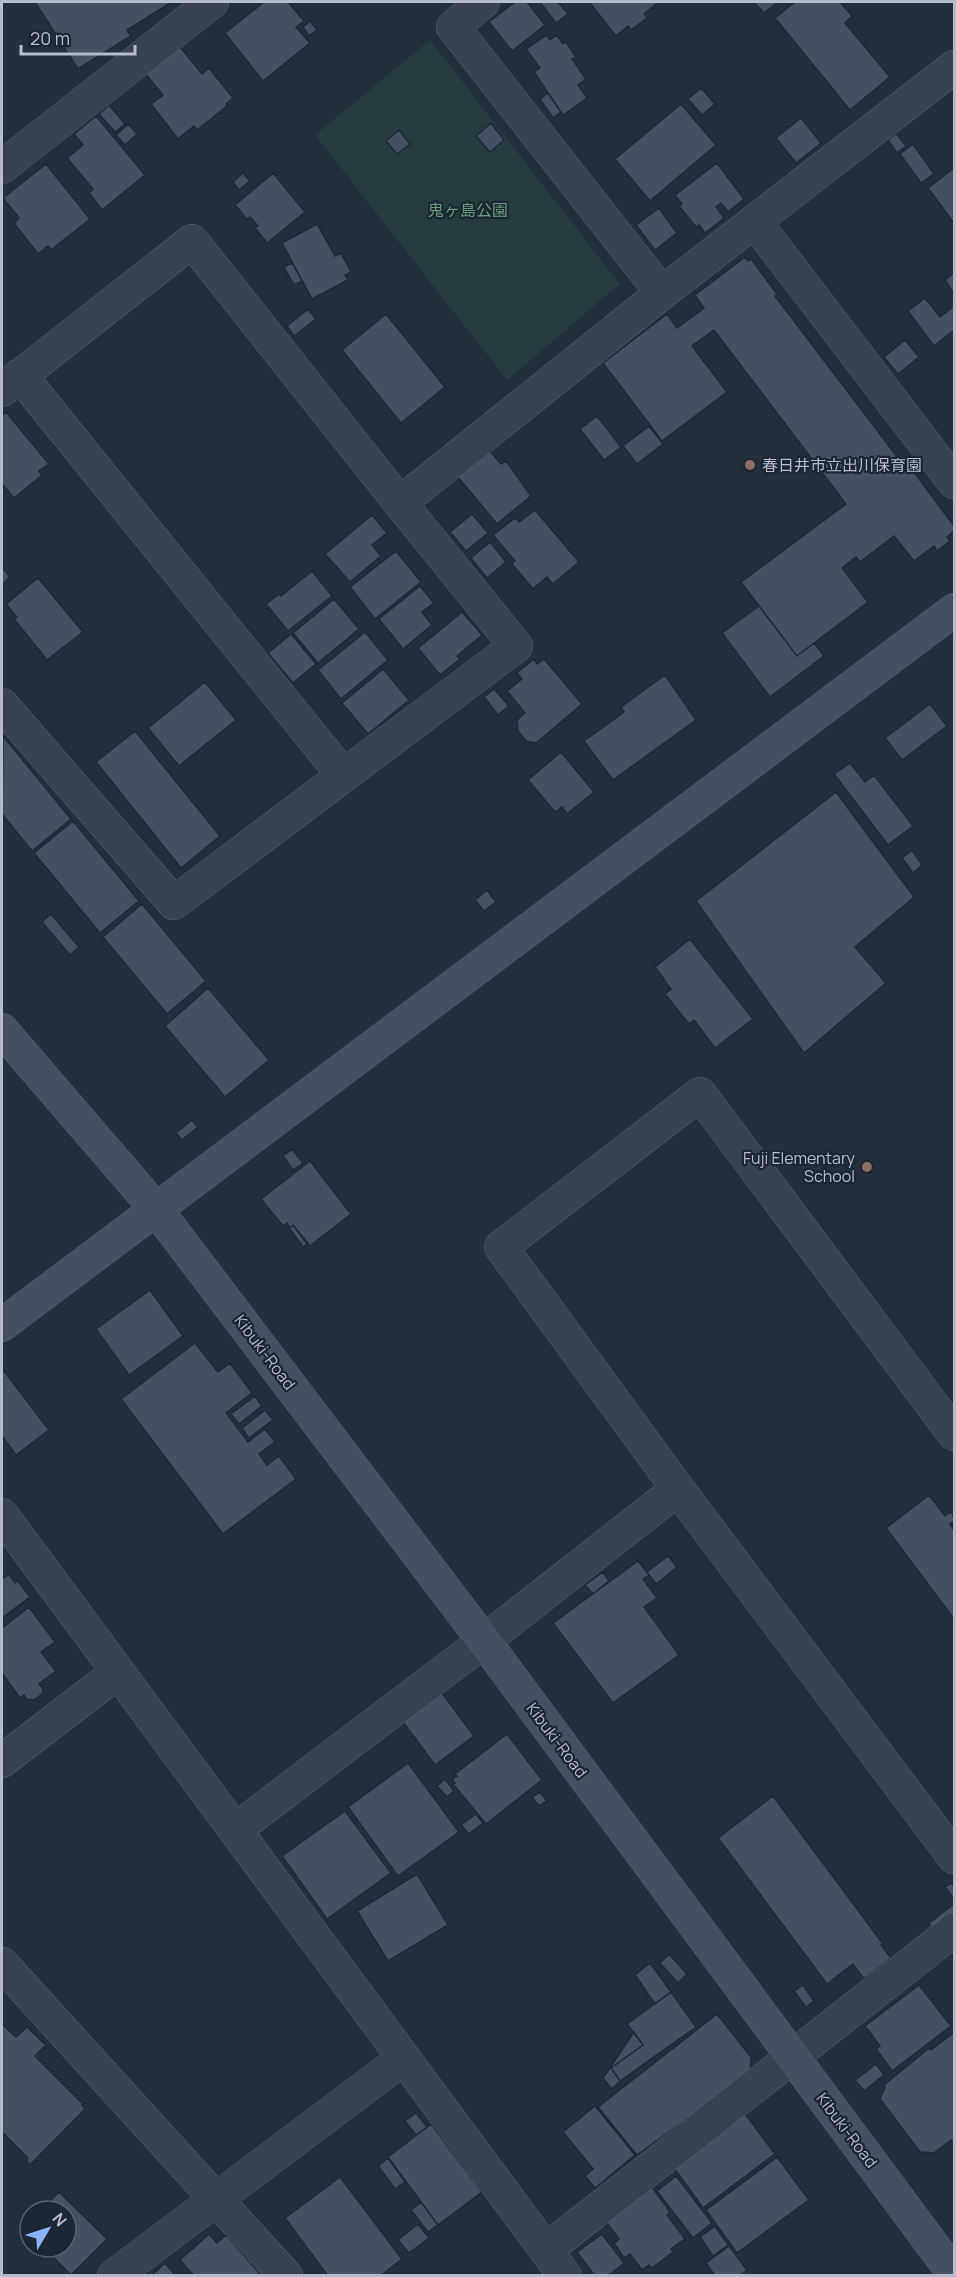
<svg xmlns="http://www.w3.org/2000/svg" width="956" height="2277" viewBox="0 0 956 2277" font-family="Manrope,'Noto Sans JP',sans-serif">
<rect width="100%" height="100%" fill="#242f3e"/>
<!-- green -->
<path fill="#263c3f" d="M 430,40 L 620,284 L 507,380 L 315,135 Z"/>
<!-- building -->
<path fill="#455162" stroke="#1f2835" stroke-width="1.5" d="M 35,2 L 172,2 L 127,30 L 131,36 L 78,69 Z
M 264,2 L 288,2 L 304,21 L 296,27 L 310,43 L 263,81 L 225,33 Z
M 515,2 L 527,2 L 545,25 L 512,51 L 489,22 Z
M 540,2 L 558,2 L 568,14 L 556,23 Z
M 589,2 L 659,2 L 644,14 L 647,18 L 631,30 L 628,26 L 616,36 Z
M 754,2 L 778,2 L 764,13 Z
M 795,2 L 840,2 L 852,16 L 845,23 L 890,77 L 850,110 L 775,18 Z
M 310,21 L 317,30 L 309,36 L 303,27 Z
M 547,35 L 550,40 L 557,35 L 563,44 L 566,42 L 576,57 L 572,59 L 586,79 L 578,85 L 587,98 L 563,115 L 534,72 L 540,68 L 526,49 Z
M 180,47 L 202,74 L 209,68 L 233,98 L 226,104 L 227,106 L 197,130 L 194,126 L 178,139 L 151,104 L 163,95 L 146,74 Z
M 701,88 L 715,104 L 702,115 L 688,99 Z
M 548,93 L 561,112 L 553,118 L 540,99 Z
M 681,104 L 716,145 L 650,201 L 615,159 Z
M 109,105 L 125,124 L 115,132 L 99,114 Z
M 96,116 L 145,175 L 102,210 L 89,193 L 93,189 L 67,158 L 83,145 L 74,134 Z
M 801,118 L 821,143 L 796,163 L 776,138 Z
M 491,123 L 504,140 L 490,152 L 476,136 Z
M 128,124 L 137,134 L 125,145 L 116,135 Z
M 399,130 L 410,144 L 397,154 L 386,141 Z
M 896,133 L 906,146 L 897,153 L 888,140 Z
M 913,144 L 934,174 L 921,183 L 900,154 Z
M 717,163 L 744,199 L 728,212 L 721,203 L 716,207 L 724,218 L 705,233 L 699,225 L 696,227 L 679,206 L 682,204 L 675,195 Z
M 46,164 L 90,219 L 51,250 L 48,246 L 38,254 L 14,223 L 19,218 L 3,198 Z
M 954,168 L 954,223 L 928,188 Z
M 243,173 L 250,181 L 239,190 L 233,182 Z
M 273,173 L 305,212 L 267,243 L 255,228 L 258,226 L 250,217 L 247,219 L 235,205 Z
M 659,208 L 677,233 L 655,250 L 636,225 Z
M 317,224 L 335,256 L 341,253 L 351,272 L 345,275 L 348,280 L 312,299 L 282,243 Z
M 745,257 L 748,261 L 751,259 L 777,294 L 775,296 L 902,463 L 905,460 L 954,526 L 954,531 L 947,537 L 950,541 L 937,551 L 934,546 L 914,561 L 894,536 L 860,562 L 856,557 L 842,568 L 868,602 L 797,656 L 741,582 L 846,504 L 714,330 L 692,346 L 727,392 L 662,441 L 603,363 L 667,314 L 677,328 L 704,308 L 695,295 Z
M 292,263 L 302,281 L 294,285 L 284,267 Z
M 954,273 L 954,294 L 945,280 Z
M 925,298 L 940,317 L 954,306 L 954,330 L 934,346 L 908,311 Z
M 308,309 L 316,319 L 294,336 L 287,326 Z
M 386,314 L 445,387 L 401,423 L 342,350 Z
M 905,340 L 919,357 L 898,374 L 884,357 Z
M 6,412 L 49,464 L 39,471 L 42,475 L 14,498 L 2,484 L 2,416 Z
M 597,416 L 621,447 L 604,460 L 580,429 Z
M 649,426 L 663,444 L 637,464 L 623,446 Z
M 490,451 L 501,464 L 506,461 L 531,496 L 497,524 L 458,477 Z
M 535,510 L 579,562 L 553,584 L 547,577 L 533,589 L 512,564 L 515,561 L 493,535 L 515,518 L 519,522 Z
M 472,514 L 488,533 L 466,551 L 450,532 Z
M 372,515 L 387,533 L 372,545 L 381,556 L 350,582 L 325,554 Z
M 490,542 L 506,562 L 487,578 L 471,558 Z
M 396,551 L 421,582 L 375,619 L 350,587 Z
M 2,567 L 10,577 L 2,585 Z
M 312,571 L 332,596 L 288,631 L 266,604 L 279,594 L 281,596 Z
M 38,578 L 83,632 L 47,660 L 14,619 L 17,617 L 6,604 Z
M 420,586 L 434,603 L 422,612 L 432,625 L 403,649 L 379,619 Z
M 334,599 L 359,629 L 318,663 L 293,633 Z
M 759,606 L 797,656 L 814,643 L 824,656 L 770,697 L 722,633 Z
M 462,612 L 482,635 L 457,656 L 460,659 L 440,675 L 418,648 Z
M 365,632 L 388,660 L 341,699 L 318,670 Z
M 291,634 L 316,664 L 293,683 L 268,653 Z
M 534,659 L 537,664 L 544,659 L 582,704 L 536,743 L 526,741 L 518,731 L 517,720 L 525,713 L 507,691 L 522,679 L 517,673 Z
M 383,669 L 409,700 L 368,734 L 342,703 Z
M 665,675 L 696,720 L 613,780 L 584,741 L 624,712 L 621,707 Z
M 205,682 L 236,720 L 179,766 L 148,728 Z
M 494,689 L 509,706 L 498,715 L 484,697 Z
M 930,704 L 947,726 L 902,760 L 885,738 Z
M 135,731 L 220,836 L 181,868 L 96,762 Z
M 3,736 L 71,819 L 32,851 L 2,814 Z
M 561,752 L 594,792 L 567,814 L 562,807 L 555,812 L 528,780 Z
M 850,763 L 865,782 L 874,775 L 913,826 L 888,845 L 834,774 Z
M 836,792 L 914,897 L 855,947 L 886,983 L 804,1053 L 696,901 Z
M 73,821 L 139,901 L 100,933 L 34,853 Z
M 912,850 L 922,865 L 913,873 L 902,858 Z
M 487,890 L 496,902 L 484,911 L 475,900 Z
M 142,904 L 206,981 L 167,1014 L 103,937 Z
M 51,914 L 79,947 L 70,955 L 42,922 Z
M 690,939 L 753,1019 L 715,1048 L 694,1020 L 689,1024 L 665,994 L 671,989 L 655,967 Z
M 208,988 L 269,1060 L 225,1097 L 165,1026 Z
M 192,1120 L 198,1127 L 182,1140 L 176,1133 Z
M 292,1149 L 303,1163 L 293,1170 L 283,1156 Z
M 310,1161 L 351,1214 L 310,1246 L 293,1225 L 290,1228 L 287,1223 L 283,1226 L 261,1199 Z
M 288,1224 L 290,1228 L 293,1225 L 307,1244 L 303,1247 L 287,1225 Z
M 150,1290 L 183,1336 L 129,1375 L 96,1329 Z
M 195,1343 L 218,1372 L 230,1363 L 252,1393 L 226,1413 L 248,1442 L 265,1429 L 275,1442 L 259,1454 L 267,1465 L 279,1456 L 296,1479 L 223,1534 L 121,1399 Z
M 4,1371 L 49,1430 L 16,1455 L 2,1436 L 2,1373 Z
M 255,1396 L 262,1406 L 239,1424 L 231,1414 Z
M 265,1410 L 273,1420 L 249,1438 L 242,1428 Z
M 929,1495 L 945,1516 L 951,1512 L 954,1518 L 954,1521 L 950,1524 L 954,1530 L 954,1619 L 886,1528 Z
M 668,1556 L 677,1567 L 656,1584 L 647,1572 Z
M 638,1561 L 649,1575 L 643,1579 L 657,1598 L 644,1607 L 679,1655 L 613,1703 L 553,1623 Z
M 603,1572 L 609,1581 L 593,1594 L 585,1585 Z
M 9,1574 L 15,1583 L 18,1581 L 30,1597 L 2,1618 L 2,1579 Z
M 29,1607 L 55,1642 L 41,1652 L 56,1671 L 39,1684 L 43,1689 L 42,1694 L 34,1700 L 26,1699 L 24,1695 L 20,1698 L 2,1673 L 2,1628 Z
M 442,1693 L 474,1736 L 435,1765 L 403,1722 Z
M 507,1734 L 542,1780 L 486,1824 L 453,1784 L 455,1783 L 452,1779 L 457,1776 L 455,1774 Z
M 408,1763 L 459,1832 L 398,1876 L 348,1807 Z
M 445,1779 L 454,1791 L 447,1797 L 437,1786 Z
M 540,1792 L 547,1801 L 539,1806 L 532,1797 Z
M 773,1796 L 883,1944 L 881,1945 L 891,1958 L 864,1979 L 853,1964 L 827,1984 L 718,1838 Z
M 345,1811 L 391,1873 L 327,1919 L 282,1856 Z
M 476,1814 L 483,1823 L 469,1834 L 461,1825 Z
M 417,1874 L 448,1925 L 388,1961 L 357,1911 Z
M 951,1883 L 954,1887 L 954,1899 L 945,1887 Z
M 954,1904 L 954,1916 L 934,1931 L 929,1923 Z
M 669,1954 L 687,1974 L 678,1983 L 660,1963 Z
M 650,1963 L 671,1992 L 655,2004 L 635,1975 Z
M 803,1985 L 814,2001 L 806,2007 L 794,1991 Z
M 919,1985 L 951,2026 L 892,2071 L 876,2049 L 880,2046 L 865,2026 Z
M 671,1992 L 696,2027 L 620,2081 L 611,2068 L 643,2045 L 627,2024 Z
M 717,2014 L 751,2057 L 750,2073 L 637,2155 L 598,2107 Z
M 2,2024 L 16,2037 L 27,2027 L 46,2045 L 35,2056 L 83,2104 L 82,2105 L 85,2109 L 30,2165 L 26,2160 L 28,2158 L 2,2132 Z
M 634,2032 L 643,2045 L 611,2068 L 620,2081 L 612,2089 L 603,2078 Z
M 952,2034 L 954,2035 L 954,2143 L 951,2140 L 934,2153 L 920,2152 L 880,2099 L 885,2087 L 884,2085 L 929,2048 L 931,2050 Z
M 876,2064 L 884,2075 L 864,2091 L 855,2080 Z
M 595,2106 L 635,2155 L 595,2188 L 585,2176 L 593,2169 L 563,2132 Z
M 743,2111 L 775,2154 L 703,2208 L 672,2165 Z
M 416,2113 L 427,2127 L 416,2135 L 405,2121 Z
M 431,2124 L 482,2192 L 438,2225 L 388,2157 Z
M 777,2157 L 809,2200 L 737,2253 L 706,2210 Z
M 388,2158 L 405,2182 L 395,2189 L 378,2166 Z
M 676,2176 L 712,2223 L 693,2238 L 657,2191 Z
M 340,2177 L 402,2259 L 380,2276 L 328,2276 L 285,2218 Z
M 648,2182 L 670,2212 L 667,2215 L 685,2239 L 671,2249 L 673,2252 L 652,2268 L 649,2265 L 642,2270 L 630,2254 L 624,2258 L 614,2243 L 619,2239 L 602,2216 Z
M 59,2192 L 107,2239 L 71,2275 L 43,2247 L 66,2247 L 66,2211 L 40,2211 Z
M 421,2202 L 438,2225 L 428,2232 L 411,2210 Z
M 418,2224 L 429,2238 L 409,2253 L 398,2240 Z
M 715,2226 L 728,2245 L 713,2256 L 700,2237 Z
M 209,2234 L 217,2243 L 226,2235 L 262,2276 L 194,2276 L 180,2260 Z
M 602,2234 L 624,2263 L 608,2276 L 595,2276 L 577,2252 Z
M 729,2246 L 747,2270 L 739,2276 L 715,2276 L 706,2263 Z
M 165,2263 L 176,2276 L 151,2276 Z"/>
<g fill="none" stroke-linecap="round" stroke-linejoin="round">
<!-- street casing -->
<g stroke="#565f6c" stroke-width="34">
<path id="street" d="M 483,2 L 453,27 L 662,293
M 2,167 L 212,2
M 755,222 L 954,482
M 20,375 L 343,775
M 2,390 L 192,241 L 400,503 L 516,646 L 174,903 L 2,705
M 400,503 L 662,293 L 954,67
M 954,1434 L 700,1094 L 501,1247 L 678,1489 L 954,1857
M 2,1515 L 565,2276
M 2,1761 L 118,1672
M 235,1830 L 484,1641 L 678,1489
M 2,1964 L 286,2276
M 546,2250 L 954,1930
M 114,2276 L 404,2058"/>
</g>
<!-- secondary casing -->
<g stroke="#565f6c" stroke-width="34">
<path id="secondary" d="M 2,1030 L 156,1209 L 484,1641 L 954,2274
M 2,1325 L 954,610"/>
</g>
<!-- street -->
<use href="#street" stroke="#38414e" stroke-width="33"/>
<!-- secondary -->
<use href="#secondary" stroke="#465061" stroke-width="33"/>
</g>
<!-- markers -->
<g fill="#8d6e63" stroke="#1d2633" stroke-width="2">
<circle cx="750" cy="465" r="6"/>
<circle cx="867" cy="1167" r="6"/>
</g>
<g text-anchor="middle" stroke-width="4.5" stroke-linejoin="round" paint-order="stroke">
<!-- park labels -->
<g font-size="16" fill="#6b9a76" stroke="#1d2633">
<text x="468" y="216">鬼ヶ島公園</text>
</g>
<!-- poi labels -->
<g font-size="16" fill="#b4bcc9" stroke="#1d2633" text-anchor="start">
<text x="762" y="471">春日井市立出川保育園</text>
<text x="855" y="1164" text-anchor="end">Fuji Elementary<tspan x="855" dy="18">School</tspan></text>
</g>
<!-- street labels -->
<g font-size="16" fill="#b4bcc9" stroke="#1d2633">
<text transform="translate(265 1352) rotate(53)" y="6">Kibuki-Road</text>
<text transform="translate(557 1740) rotate(53)" y="6">Kibuki-Road</text>
<text transform="translate(847 2130) rotate(53)" y="6">Kibuki-Road</text>
</g>
</g>
<!-- border -->
<rect width="956" height="2277" fill="none" stroke="#b4bcc9" stroke-width="6"/>
<!-- north arrow -->
<g transform="translate(48 2229) rotate(51)"><circle r="28" fill="#1d2633" stroke="#59626f" stroke-width="1.5"/>
<path d="M0-4.5L10 22L0 15L-10 22Z" fill="#8ab4f8"/>
<text y="-9" font-size="16" font-weight="bold" text-anchor="middle" fill="#b4bcc9">N</text>
</g>
<!-- scale -->
<path d="M21 45v9h114v-9" fill="none" stroke="#b4bcc9" stroke-width="3"/>
<text x="30" y="45" font-size="18" fill="#b4bcc9" stroke="#1d2633" stroke-width="4.5" paint-order="stroke">20 m</text>
</svg>
